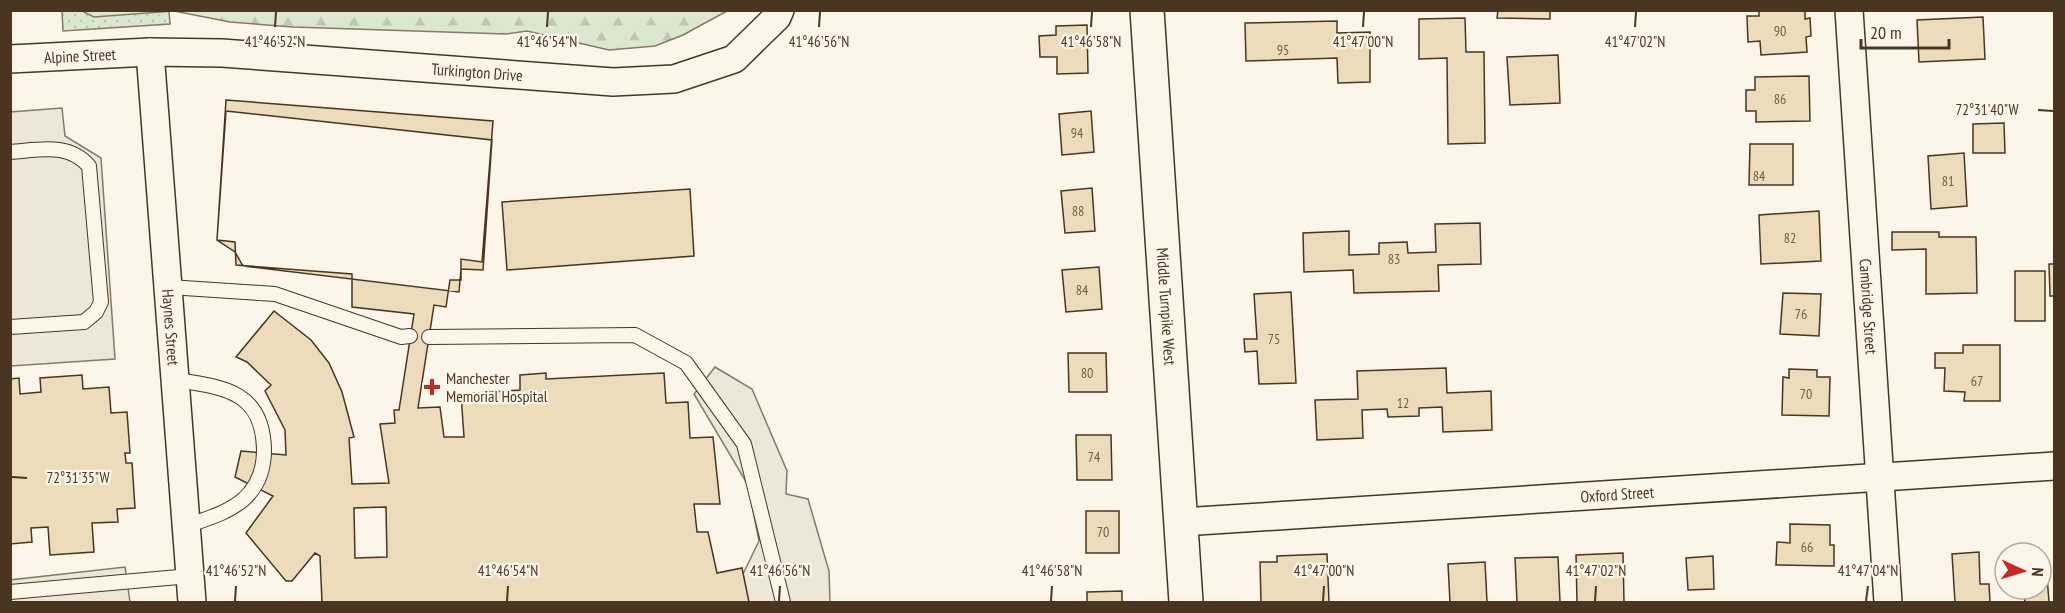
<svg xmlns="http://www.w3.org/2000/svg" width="2065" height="613" viewBox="0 0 2065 613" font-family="'PT Sans Narrow',sans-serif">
<defs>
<pattern id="green-dots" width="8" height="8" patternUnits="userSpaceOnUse" patternTransform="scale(1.5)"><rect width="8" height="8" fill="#dce7d0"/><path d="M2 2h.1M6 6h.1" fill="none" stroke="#bec7b2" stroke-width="1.8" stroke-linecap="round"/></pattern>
<pattern id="forest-firs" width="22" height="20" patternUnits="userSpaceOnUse" patternTransform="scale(1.5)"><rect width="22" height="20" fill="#dce7d0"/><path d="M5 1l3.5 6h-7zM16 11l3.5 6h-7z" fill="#bec7b2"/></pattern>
</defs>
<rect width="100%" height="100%" fill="#fbf6e9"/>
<!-- green -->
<path fill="url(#green-dots)" stroke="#887966" stroke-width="1.5" d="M 62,11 L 169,11 L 170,24 L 63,31 Z"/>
<!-- forest -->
<path fill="url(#forest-firs)" stroke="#887966" stroke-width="1.5" d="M 82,11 L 727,11 L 683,35 L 655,46 L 609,50 L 527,31 L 506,34 L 293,27 L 230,22 L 174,11 L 94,17 Z"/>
<!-- parking -->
<path fill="#ede7d9" stroke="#887966" stroke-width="1.5" d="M 62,108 L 65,136 L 101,158 L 115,359 L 11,366 L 10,112 Z
M 715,367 L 752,389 L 787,471 L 786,494 L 808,499 L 829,571 L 830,602 L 747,602 L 743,574 L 759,541 L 748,485 L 694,394 Z
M 125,567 L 130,602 L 11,602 L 10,580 Z"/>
<!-- building -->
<path fill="#ecdcbc" stroke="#4a3520" stroke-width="1.5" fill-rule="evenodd" d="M 1498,10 L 1550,10 L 1550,19 L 1497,18 Z
M 1759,10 L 1805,10 L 1805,19 L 1810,18 L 1811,36 L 1806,37 L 1807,52 L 1761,55 L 1760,41 L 1748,42 L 1747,16 L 1759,16 Z
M 1983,17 L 1985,59 L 1919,62 L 1917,20 Z
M 1465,18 L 1466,52 L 1484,52 L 1485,143 L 1448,144 L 1447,58 L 1419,59 L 1419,19 Z
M 1337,21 L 1337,33 L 1370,32 L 1370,82 L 1338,83 L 1337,58 L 1246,61 L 1245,23 Z
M 1087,25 L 1088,73 L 1057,74 L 1057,57 L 1040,57 L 1039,36 L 1056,35 L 1056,26 Z
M 1558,55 L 1560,103 L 1510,105 L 1507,57 Z
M 1809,76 L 1810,121 L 1756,122 L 1756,111 L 1746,111 L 1746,90 L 1755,90 L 1755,77 Z
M 226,100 L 493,121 L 482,262 L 461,259 L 461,280 L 450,280 L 446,307 L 434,305 L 418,408 L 440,407 L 444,437 L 464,437 L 461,394 L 520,390 L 520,375 L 546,373 L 546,379 L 664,373 L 666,403 L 688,402 L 690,438 L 713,437 L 720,504 L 694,504 L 697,532 L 708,532 L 717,573 L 742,568 L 749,602 L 322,602 L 320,556 L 315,553 L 292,581 L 286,581 L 246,533 L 273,496 L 235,477 L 241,451 L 286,455 L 285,430 L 265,391 L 271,385 L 247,362 L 236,357 L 274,311 L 311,340 L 329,363 L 342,392 L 354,437 L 349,438 L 352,484 L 389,483 L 380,424 L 395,423 L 394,410 L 399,410 L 414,314 L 352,307 L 352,274 L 236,265 L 235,242 L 217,240 ZM 386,507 L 387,557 L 355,558 L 354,508 Z
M 226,111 L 492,140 L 483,270 L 461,269 L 459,292 L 243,266 L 235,252 L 217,240 Z
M 1091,111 L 1094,152 L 1062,155 L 1059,114 Z
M 2004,123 L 2005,153 L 1973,153 L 1973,124 Z
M 1750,144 L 1793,144 L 1793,185 L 1749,185 Z
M 1964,153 L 1967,206 L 1931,209 L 1928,156 Z
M 1092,188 L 1095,231 L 1065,233 L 1061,191 Z
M 690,189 L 694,256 L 507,270 L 502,202 Z
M 1819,211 L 1821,261 L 1761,264 L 1759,215 Z
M 1480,223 L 1481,264 L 1438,265 L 1439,291 L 1354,293 L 1353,270 L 1304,272 L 1303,233 L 1349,231 L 1349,255 L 1379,254 L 1379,243 L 1407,242 L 1408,253 L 1436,252 L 1435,224 Z
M 1892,232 L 1939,232 L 1939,237 L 1976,237 L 1977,293 L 1926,294 L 1926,249 L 1892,250 Z
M 2049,264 L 2054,264 L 2054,296 L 2050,296 Z
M 1099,267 L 1102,309 L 1066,312 L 1062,270 Z
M 2015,271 L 2045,271 L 2045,321 L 2015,321 Z
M 1291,292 L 1296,383 L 1259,384 L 1257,351 L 1245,352 L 1244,339 L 1257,339 L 1254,294 Z
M 1783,293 L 1821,294 L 1819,336 L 1780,334 Z
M 1963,345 L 2000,345 L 2000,401 L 1964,401 L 1965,392 L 1944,391 L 1945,368 L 1935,368 L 1935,353 L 1963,353 Z
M 1068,353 L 1106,353 L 1107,392 L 1069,392 Z
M 1446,368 L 1447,393 L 1491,391 L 1492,430 L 1443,432 L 1442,407 L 1419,408 L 1419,416 L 1388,417 L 1387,409 L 1362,410 L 1363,438 L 1317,440 L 1315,400 L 1358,399 L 1357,371 Z
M 1789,369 L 1817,370 L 1817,377 L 1830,377 L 1829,416 L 1782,415 L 1783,377 L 1789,378 Z
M 82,375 L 83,389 L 109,387 L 111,413 L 127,412 L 130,453 L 125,453 L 126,463 L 132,463 L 135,508 L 117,509 L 118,522 L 92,523 L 94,552 L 50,555 L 48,527 L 31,528 L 32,542 L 10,544 L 10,379 L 19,378 L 20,394 L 41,392 L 40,378 Z
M 1076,435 L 1111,435 L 1112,480 L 1077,480 Z
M 1086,511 L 1119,511 L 1119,553 L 1086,553 Z
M 1790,524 L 1830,525 L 1830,545 L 1834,545 L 1834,566 L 1776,565 L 1777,542 L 1790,543 Z
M 1979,552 L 1980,584 L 1989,584 L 1990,602 L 1955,602 L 1952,554 Z
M 1623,553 L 1624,602 L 1577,602 L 1576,555 Z
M 1327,554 L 1329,602 L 1261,602 L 1260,562 L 1277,562 L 1277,556 Z
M 1713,556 L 1714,589 L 1688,590 L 1686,558 Z
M 1558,557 L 1560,602 L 1517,602 L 1515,558 Z
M 1485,562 L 1487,602 L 1450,602 L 1448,564 Z
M 2047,576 L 2049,602 L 2025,602 L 2023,589 L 2041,589 L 2041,577 Z
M 1122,591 L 1122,602 L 1087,602 L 1087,592 Z"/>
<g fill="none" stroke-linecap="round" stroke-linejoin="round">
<!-- service casing -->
<g stroke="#4a3520" stroke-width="16">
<path id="service" d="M 10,152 C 39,150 68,142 89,166 L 101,302 L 96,312 L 84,322 L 10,327
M 169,287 L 275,294 L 401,337 L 410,336
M 429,337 L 635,335 L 686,363 L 744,444 L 783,602
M 175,380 C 224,387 263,391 264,450 C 264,468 258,486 244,499 C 228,513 206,519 186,526
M 10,592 L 190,576"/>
</g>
<!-- minor casing -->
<g stroke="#4a3520" stroke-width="30">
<g id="minor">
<path id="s1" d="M 1849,10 L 1888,602"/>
<path id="s2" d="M 150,52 L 192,602"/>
<path id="s3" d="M 10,59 L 150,52 L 222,53 L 613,82 L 674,79 L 734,59 L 777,17 L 780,10"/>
<path id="s4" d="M 1182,522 L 2054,466"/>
</g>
</g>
<!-- secondary casing -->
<g stroke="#4a3520" stroke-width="36">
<g id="secondary">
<path id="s5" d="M 1147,10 L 1186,602"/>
</g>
</g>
<!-- service -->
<use href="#service" stroke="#fbf6e9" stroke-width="14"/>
<!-- minor -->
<use href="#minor" stroke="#fbf6e9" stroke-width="27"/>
<!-- secondary -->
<use href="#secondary" stroke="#fbf6e9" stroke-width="33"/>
</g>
<!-- ticks -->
<path fill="none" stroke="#4a3520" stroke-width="2" d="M 275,27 L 276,12M 547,27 L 548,12M 819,27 L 820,12M 1091,27 L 1092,12M 1363,27 L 1364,12M 1635,27 L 1636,12M 2038,110 L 2053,111M 12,477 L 27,478M 235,601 L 236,586M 507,601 L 508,586M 779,601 L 780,586M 1051,601 L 1052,586M 1323,601 L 1324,586M 1595,601 L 1596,586M 1866,601 L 1868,586"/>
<!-- markers -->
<path fill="#c62828" stroke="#fbf6e9" stroke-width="2" d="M429 378h6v6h6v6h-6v6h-6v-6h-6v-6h6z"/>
<g text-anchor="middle" stroke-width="4.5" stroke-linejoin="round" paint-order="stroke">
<!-- number labels -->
<g font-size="14" fill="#725f47">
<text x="1780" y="36">90</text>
<text x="1283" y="55">95</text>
<text x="1780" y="104">86</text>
<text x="1077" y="138">94</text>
<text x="1759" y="181">84</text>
<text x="1948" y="186">81</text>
<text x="1078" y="216">88</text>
<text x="1790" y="243">82</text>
<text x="1394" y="264">83</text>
<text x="1082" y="295">84</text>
<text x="1801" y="319">76</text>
<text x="1274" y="344">75</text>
<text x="1087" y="378">80</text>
<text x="1977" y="386">67</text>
<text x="1806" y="399">70</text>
<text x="1403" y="408">12</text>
<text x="1094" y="462">74</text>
<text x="1103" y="537">70</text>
<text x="1807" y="552">66</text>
</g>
<!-- street labels -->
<g font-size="16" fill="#4a3520" stroke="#fbf6e9">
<text dy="6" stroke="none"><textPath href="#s3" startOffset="70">Alpine Street</textPath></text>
<text dy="6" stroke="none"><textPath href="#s3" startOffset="468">Turkington Drive</textPath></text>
<text dy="6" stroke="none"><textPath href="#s1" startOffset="297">Cambridge Street</textPath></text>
<text dy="6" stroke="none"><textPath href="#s5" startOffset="297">Middle Turnpike West</textPath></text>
<text dy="6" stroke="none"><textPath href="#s2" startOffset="276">Haynes Street</textPath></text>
<text dy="6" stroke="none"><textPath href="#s4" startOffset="436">Oxford Street</textPath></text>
</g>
<!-- poi labels -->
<g font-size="16" fill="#4a3520" stroke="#fbf6e9" text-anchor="start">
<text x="446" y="384">Manchester<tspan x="446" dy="18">Memorial Hospital</tspan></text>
</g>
</g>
<g font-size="15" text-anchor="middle" fill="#4a3520" stroke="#fbf6e9" stroke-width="4.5" stroke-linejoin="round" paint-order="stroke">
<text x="275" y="47">41°46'52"N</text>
<text x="547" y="47">41°46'54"N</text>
<text x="819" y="47">41°46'56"N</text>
<text x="1091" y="47">41°46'58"N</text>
<text x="1363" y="47">41°47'00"N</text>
<text x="1635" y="47">41°47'02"N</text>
<text x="1987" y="115">72°31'40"W</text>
<text x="78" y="483">72°31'35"W</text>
<text x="236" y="576">41°46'52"N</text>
<text x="508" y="576">41°46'54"N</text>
<text x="780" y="576">41°46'56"N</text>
<text x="1052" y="576">41°46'58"N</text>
<text x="1324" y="576">41°47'00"N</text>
<text x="1596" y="576">41°47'02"N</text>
<text x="1868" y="576">41°47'04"N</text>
</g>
<!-- border -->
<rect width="2065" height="613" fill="none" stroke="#4a3520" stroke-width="24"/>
<!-- north arrow -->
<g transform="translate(2023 571) rotate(94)"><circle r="28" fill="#fbf6e9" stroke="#b4a999" stroke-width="1.5"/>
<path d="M0-4.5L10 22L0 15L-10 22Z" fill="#c62828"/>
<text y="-9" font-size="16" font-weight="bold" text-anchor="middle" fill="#4a3520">N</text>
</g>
<!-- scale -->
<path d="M1861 39v9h88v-9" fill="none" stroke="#4a3520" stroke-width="3"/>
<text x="1870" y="39" font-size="18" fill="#4a3520" stroke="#fbf6e9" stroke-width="4.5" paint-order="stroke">20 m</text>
</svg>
